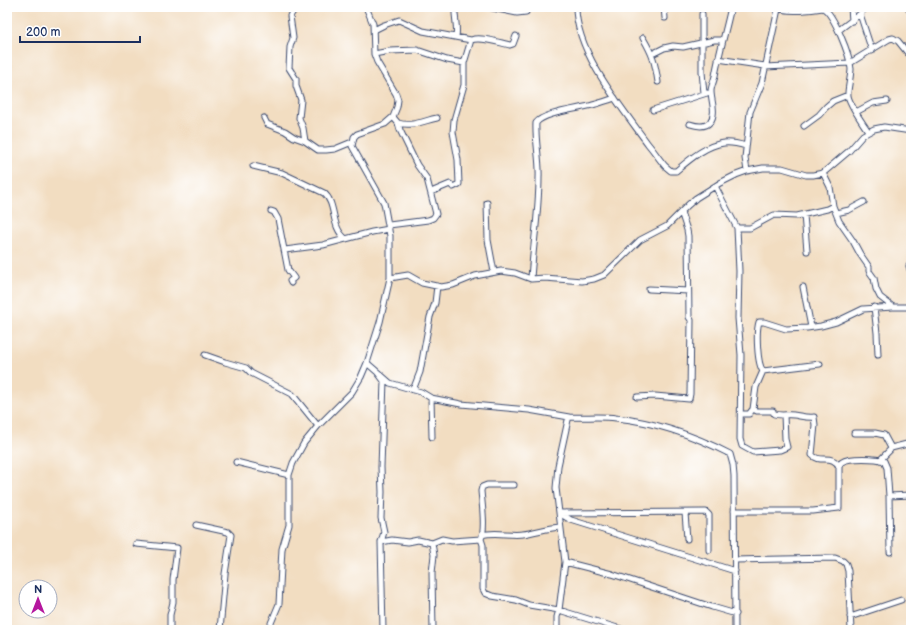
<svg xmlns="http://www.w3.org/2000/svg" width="918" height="637" viewBox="0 0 918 637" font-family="'Balsamiq Sans',sans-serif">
<rect width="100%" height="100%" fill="#fff"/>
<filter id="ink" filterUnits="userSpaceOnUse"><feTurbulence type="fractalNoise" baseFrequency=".025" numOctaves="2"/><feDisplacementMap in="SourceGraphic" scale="8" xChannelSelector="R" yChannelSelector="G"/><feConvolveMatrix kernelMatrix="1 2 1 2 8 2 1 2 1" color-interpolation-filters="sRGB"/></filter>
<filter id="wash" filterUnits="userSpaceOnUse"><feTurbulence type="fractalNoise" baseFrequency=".012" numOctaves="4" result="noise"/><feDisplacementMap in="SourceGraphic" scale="16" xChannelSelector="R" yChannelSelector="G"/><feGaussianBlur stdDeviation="0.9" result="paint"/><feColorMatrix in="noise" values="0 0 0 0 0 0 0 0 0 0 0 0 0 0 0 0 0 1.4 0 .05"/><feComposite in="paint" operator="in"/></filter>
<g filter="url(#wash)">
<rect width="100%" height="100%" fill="#f2ddc1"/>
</g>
<g filter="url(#ink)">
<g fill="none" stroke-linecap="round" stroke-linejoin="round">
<!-- minor casing -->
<g stroke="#3b496d" stroke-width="7">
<path id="minor" d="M 296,7 L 290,16 L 293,38 L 290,47 L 289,68 L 296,79 L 296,86 L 301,100 L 299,118 L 303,128 L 305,141
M 455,7 C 454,17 458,26 456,37
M 488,7 L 517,13 L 526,12
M 576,7 C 576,53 622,108 648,144 C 654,151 659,159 665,166 L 671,171 L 676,171 C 689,160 706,145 724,143 C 731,142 739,144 746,146
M 664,7 L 665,18
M 773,7 C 789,13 807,10 823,8 C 834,14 850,56 851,69 C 851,76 847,92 848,96 C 851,107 862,122 868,131
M 851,7 L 852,21
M 907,7 L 911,12
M 702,14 L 702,72 L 704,93
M 860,14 L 872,51
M 374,30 L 384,25 L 399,20 L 423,31 L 471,40
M 839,30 L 860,14 L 866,7
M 643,38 C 653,55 655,62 658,82
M 374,54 L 390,51 L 417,50 L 447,60 L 464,63
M 652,54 L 664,48 L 673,46 L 683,47 L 714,40 L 723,40
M 718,59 L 765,66
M 765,67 L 850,63 L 889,39 L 893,38 L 898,41 L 911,57
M 653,110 L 707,93
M 856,112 L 873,103 L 887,101
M 264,118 L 267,124 L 285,131 L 294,137 L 305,141 L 318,150 L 326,150 L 335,149 L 352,142
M 398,123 C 412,127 423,121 437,118
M 690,124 C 696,126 705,128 710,122 C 717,113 711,101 711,91 C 711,87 714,81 715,76 C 719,53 726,30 731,7
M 804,126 L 819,115 L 826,107 L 833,101 L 848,95
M 253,166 L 282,173 L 324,193 C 337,204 330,227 346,239
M 747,171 L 745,158 L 750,112 L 762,83 L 778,9
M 823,173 L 830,187 L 833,206 L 839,221 L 853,241 L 860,254 L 869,267 L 869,271 L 874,278 L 876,289 L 880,297 L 893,307 L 911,307
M 715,186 L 737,228
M 431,192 L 450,184 L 453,187 L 459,184 L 458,160 L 453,132 L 454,120 L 464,85 L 464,63 L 471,40 C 481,36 500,43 510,45 L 513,44 L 516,36
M 487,203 L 488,240 L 494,272
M 271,211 L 274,212 L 278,219 L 288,270 L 294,278 L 290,281 L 291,283
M 836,213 L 849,210 L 864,202
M 804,215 L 807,251
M 389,225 L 428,220 L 433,218 L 436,214 L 427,179 L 417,165 L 400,130 L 398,123 L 393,117
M 285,250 L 323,245 L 372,232 L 389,229
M 909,266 L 911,273
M 390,278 L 408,275 L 422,283 L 441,287 L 453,285 L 475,276 L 501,271 L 515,273 L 531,279 L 545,278 L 582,281 L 594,279 L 604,275 L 640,240 L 667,226 L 688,205 L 696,198 L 720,183 L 736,175 L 747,171 L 763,168 L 782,168 L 806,175 L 813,175 L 823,173 L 849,151 L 863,135 L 874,129 L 884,127 L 911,131
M 531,279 C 533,245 539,212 539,178 C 540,160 535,141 536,123 C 544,112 582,109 596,104 C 603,102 609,100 615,98
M 803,287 L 811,327
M 649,289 L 688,291
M 874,307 L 877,333 L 878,355
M 205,355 L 225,362 L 246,368 L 251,373 L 292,394 L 318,426
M 367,363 L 390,383 L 421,392 L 431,398 L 432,437
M 820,364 L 763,371 C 757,364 756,331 759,322 L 764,322 L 786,329 L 807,328 L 821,326 L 836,322 L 863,309 L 893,307
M 378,373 L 384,381 L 381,467 L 382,492 L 381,518 L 384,532 L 381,542 L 383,630
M 413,390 L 420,372 L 430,317 L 435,303 L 437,286
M 637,397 L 655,396 L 689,399 L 690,394 L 691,320 L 689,317 L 688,236 L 687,230 L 681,212
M 431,398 L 461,404 L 529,410 L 569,417
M 753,409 L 756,387 L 763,371
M 741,414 L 749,414 L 753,409 L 757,411 L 773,411 L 774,414 C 781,416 788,414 794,415 C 801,416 807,418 814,417 L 815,425 L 812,455 C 820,464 833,453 839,467
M 784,415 L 785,439 L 787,447 L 780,450 L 753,452 L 742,446 L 740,439 L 741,355 L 738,318 L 739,271 L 737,228 L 750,228 L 774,215 L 797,216 L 827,209 L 833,206
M 854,433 L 875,433 L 884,435 L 891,448 L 890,450 L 880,460
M 891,448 L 911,443
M 236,462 L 289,475
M 514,485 L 487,485 L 482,487 L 481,491 C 482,504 486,529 481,539 L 483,545 L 483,589 L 485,593 L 492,596 L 516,600 L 529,605 L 559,610 L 624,630
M 889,496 L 890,552
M 734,511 L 813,511 L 839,508 L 839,467 C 840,464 840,463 842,462 C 849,457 877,458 884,461 L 887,468 L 889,496 L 911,495
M 559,513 L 706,512 L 709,515 L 709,550
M 566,513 L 564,516 L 571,520 L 735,571
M 685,513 L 687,539
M 196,525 L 228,532 L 231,535 L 225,574 L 220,630
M 482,535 C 495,531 510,536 523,534 C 536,532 547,528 560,527
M 381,542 L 392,540 L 408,542 L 418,540 L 432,543 L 442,539 L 452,541 L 481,539
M 432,543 L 434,555 L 432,573 L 433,630
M 136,544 L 177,548 L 173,580 L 173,602 L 170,615 L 170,630
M 735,560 L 835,558 L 843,561 L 846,564 L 848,571 L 851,630
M 565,562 L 612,574 L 712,607 L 736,614
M 850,617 L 901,600
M 271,630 L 271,623 L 279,604 L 282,549 L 289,525 L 289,475 L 293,463 L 304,443 L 318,426 L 352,392 L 361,377 L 367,363 L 380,322 L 390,278 L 390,236 L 384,203 L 352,146 L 354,137 L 357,134 L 385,124 L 393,117 L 397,107 L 398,100 L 396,94 L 377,62 L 374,54 L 373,24 L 366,7
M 557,630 L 557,617 L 559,610 L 565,562 L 556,488 L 558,466 L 568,420 L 569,417 C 585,418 600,416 616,418 C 655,422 695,436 730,454 L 733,465 L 734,476 L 735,630"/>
</g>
<!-- minor -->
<use href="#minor" stroke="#fff" stroke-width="5"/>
</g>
</g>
<!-- margin -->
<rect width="918" height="637" fill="none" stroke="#fff" stroke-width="24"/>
<!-- north arrow -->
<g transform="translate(38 599)"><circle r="19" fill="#ffffff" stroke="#a4acbf"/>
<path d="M0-3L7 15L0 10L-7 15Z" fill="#b5179e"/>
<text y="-6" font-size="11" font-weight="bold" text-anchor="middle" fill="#1b2f5e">N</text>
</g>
<!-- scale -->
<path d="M20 36v6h120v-6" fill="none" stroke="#1b2f5e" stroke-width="2"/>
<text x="26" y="36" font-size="12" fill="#1b2f5e" stroke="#ffffff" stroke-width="3" paint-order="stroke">200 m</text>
</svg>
